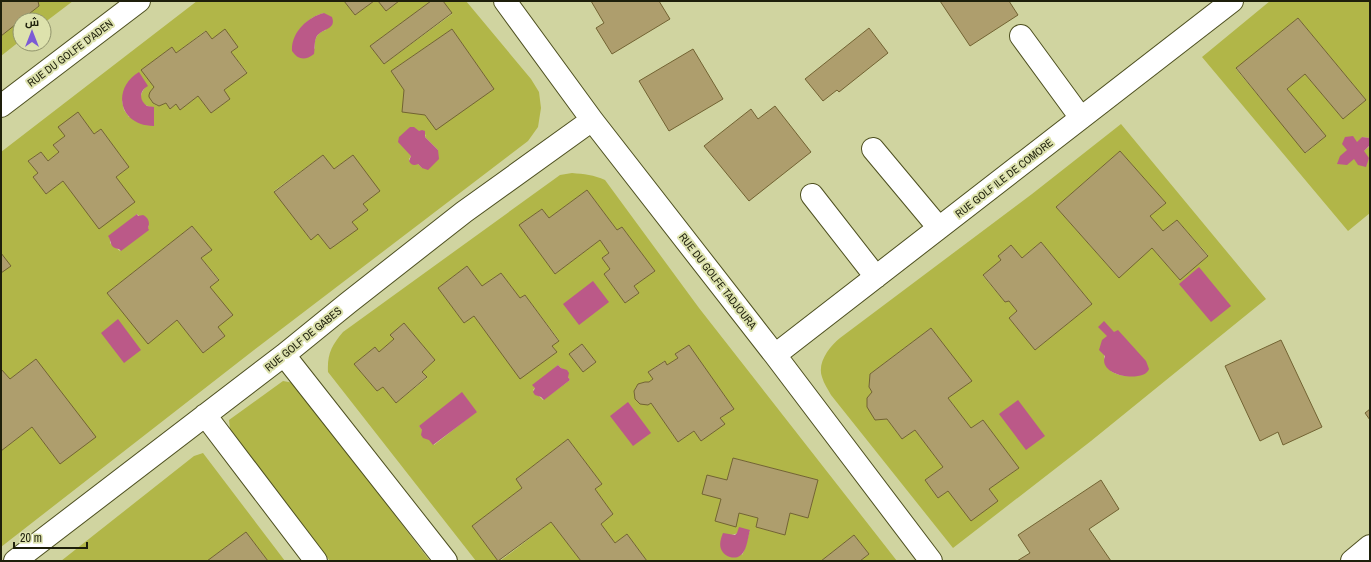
<svg xmlns="http://www.w3.org/2000/svg" width="1371" height="562" viewBox="0 0 1371 562" font-family="'Archivo Narrow',Cairo,sans-serif">
<rect width="100%" height="100%" fill="#d0d4a0"/>
<!-- green -->
<path fill="#b1b648" fill-rule="evenodd" d="M 38,1 L 73,1 L 44,23 L 44,20 L 21,20 L 39,6 Z
M 197,1 L 344,1 L 355,15 L 374,1 L 378,1 L 386,11 L 399,1 L 431,1 L 370,46 L 384,64 L 452,14 L 443,1 L 466,1 L 531,79 L 539,92 L 541,108 L 538,127 L 528,141 L 254,350 L 1,547 L 1,451 L 32,427 L 60,464 L 35,360 L 10,379 L 1,369 L 1,152 ZM 324,13 L 326,30 C 316,33 314,40 315,49 L 297,33 C 304,23 312,16 324,13 ZM 452,29 L 494,89 L 436,129 L 404,90 L 391,71 ZM 225,30 L 238,47 L 231,52 L 247,72 L 224,90 L 230,99 L 211,113 L 198,96 L 180,110 L 176,104 L 170,109 L 166,103 L 159,106 C 151,104 149,99 150,92 L 154,87 L 141,70 L 172,47 L 176,53 L 205,31 L 212,39 ZM 145,88 C 138,96 140,105 151,107 L 129,117 L 124,110 L 122,101 ZM 78,112 L 94,134 L 101,129 L 129,167 L 116,177 L 99,228 L 63,181 L 46,194 L 33,177 L 38,173 L 28,161 L 41,152 L 48,161 L 59,152 L 53,145 L 65,136 ZM 426,134 L 425,137 L 438,150 L 422,168 L 418,164 L 409,161 L 409,159 ZM 323,155 L 334,169 L 353,155 L 363,204 L 367,210 L 352,222 L 357,229 L 330,249 L 318,234 L 310,239 L 274,191 ZM 137,214 L 149,226 L 120,251 L 110,243 L 110,238 ZM 192,226 L 212,250 L 201,258 L 219,279 L 210,287 L 218,327 L 225,336 L 203,353 L 177,320 L 148,343 L 107,293 Z
M 1270,1 L 1370,1 L 1370,138 L 1362,137 L 1354,159 L 1370,146 L 1370,143 L 1370,213 L 1348,231 L 1202,57 ZM 1298,18 L 1366,100 L 1343,119 L 1305,74 L 1287,89 L 1326,136 L 1306,153 L 1236,69 Z
M 20,21 L 20,41 L 1,56 L 1,36 Z
M 1121,124 L 1266,299 L 1091,441 L 953,548 L 831,395 C 828,389 824,384 822,377 C 817,363 829,347 840,338 L 1032,194 ZM 1120,151 L 1166,203 L 1150,216 L 1163,231 L 1177,220 L 1208,255 L 1180,280 L 1152,248 L 1118,277 L 1056,207 ZM 1041,242 L 1092,304 L 1035,350 L 1009,318 L 1017,311 L 1009,301 L 1005,302 L 983,276 L 1001,260 L 998,256 L 1011,245 L 1022,258 ZM 931,328 L 971,381 L 948,398 L 971,428 L 983,420 L 1019,468 L 989,489 L 998,501 L 948,491 L 938,498 L 925,480 L 943,467 L 915,430 L 902,439 L 887,419 L 875,420 L 872,392 L 869,387 L 870,374 ZM 1114,332 L 1130,376 L 1119,375 L 1112,372 L 1104,358 L 1107,336 Z
M 572,173 C 584,174 594,175 605,180 L 699,308 L 897,561 L 860,561 L 869,554 L 854,535 L 821,561 L 647,561 L 627,534 L 615,543 L 601,524 L 613,514 L 595,489 L 602,484 L 568,439 L 516,479 L 522,488 L 472,526 L 498,561 L 476,561 L 328,372 C 327,354 332,345 343,332 L 560,175 ZM 587,190 L 617,230 L 622,227 L 655,271 L 634,286 L 639,293 L 625,303 L 604,274 L 610,269 L 602,258 L 609,253 L 600,240 L 555,274 L 519,225 L 542,209 L 549,218 ZM 467,266 L 482,286 L 501,273 L 520,298 L 525,295 L 559,340 L 552,346 L 557,352 L 520,378 L 474,316 L 464,323 L 438,288 ZM 404,323 L 435,360 L 422,372 L 427,378 L 396,403 L 383,387 L 377,391 L 354,364 L 375,347 L 379,352 L 394,339 L 390,335 ZM 582,344 L 596,362 L 583,372 L 569,354 ZM 689,345 L 734,409 L 720,418 L 724,424 L 701,441 L 694,431 L 678,442 L 651,403 C 631,410 627,380 649,382 L 653,379 L 648,372 L 664,361 L 667,365 L 678,358 L 675,354 ZM 558,365 L 561,368 L 568,372 L 568,377 L 570,380 L 543,400 L 533,390 ZM 477,411 L 434,445 L 419,426 ZM 733,458 L 818,480 L 808,518 L 790,513 L 785,535 L 756,527 L 758,518 L 739,513 L 735,526 L 716,521 ZM 750,530 L 744,551 L 742,555 L 731,535 Z
M 283,381 L 294,383 L 430,561 L 330,561 L 230,429 L 229,420 Z
M 203,453 L 285,561 L 268,561 L 246,532 L 207,561 L 61,561 L 194,456 Z
M 551,522 L 581,561 L 500,561 Z"/>
<!-- water -->
<path fill="#bb5988" d="M 324,13 L 332,17 C 337,31 320,28 316,38 C 314,43 315,49 314,54 C 305,61 298,60 292,51 C 291,33 307,17 324,13 Z
M 139,72 L 148,86 C 139,91 139,100 147,106 L 154,107 L 154,126 C 119,126 111,89 139,72 Z
M 410,127 L 414,127 L 419,131 L 422,130 L 425,131 L 425,137 L 438,150 L 439,159 L 428,170 L 422,168 L 418,164 C 414,166 411,165 409,161 L 411,156 L 398,142 L 399,137 Z
M 1353,136 L 1357,142 L 1362,137 L 1370,138 L 1370,145 L 1364,151 L 1369,158 L 1366,167 L 1358,165 L 1354,159 L 1347,165 L 1337,164 L 1340,156 L 1347,150 L 1342,144 L 1345,137 Z
M 137,214 L 138,216 L 143,215 C 149,218 150,223 148,228 L 149,230 L 121,251 L 119,249 C 109,248 112,241 108,236 Z
M 1199,267 L 1231,306 L 1211,322 L 1179,284 Z
M 593,281 L 609,302 L 579,325 L 563,304 Z
M 118,319 L 141,350 L 124,363 L 101,333 Z
M 1104,321 L 1114,332 L 1118,330 L 1146,361 L 1149,369 C 1145,383 1097,377 1105,356 L 1099,350 L 1102,340 L 1107,336 L 1098,327 Z
M 558,365 L 561,368 L 567,370 L 569,373 L 568,377 L 570,380 L 544,400 L 541,397 L 535,395 L 533,392 L 535,388 L 532,385 Z
M 462,392 L 477,412 L 433,445 L 429,440 L 423,438 L 421,435 L 422,430 L 419,426 Z
M 1018,400 L 1045,436 L 1026,450 L 999,414 Z
M 628,402 L 651,433 L 633,446 L 610,416 Z
M 739,527 L 750,530 C 748,537 747,549 742,554 C 736,561 724,557 721,549 C 719,544 721,538 723,533 L 735,535 L 737,533 Z"/>
<!-- building -->
<path fill="#ae9e6d" stroke="#726332" d="M 1,1 L 38,1 L 39,6 L 1,36 Z
M 344,1 L 374,1 L 355,15 Z
M 378,1 L 399,1 L 386,11 Z
M 431,1 L 443,1 L 452,13 L 384,64 L 370,46 Z
M 591,1 L 659,1 L 670,19 L 612,54 L 596,28 L 604,23 Z
M 940,1 L 1009,1 L 1018,15 L 970,46 Z
M 1298,18 L 1366,100 L 1343,119 L 1305,74 L 1287,89 L 1326,136 L 1305,153 L 1236,68 Z
M 869,28 L 888,53 L 839,92 L 837,90 L 823,101 L 805,79 Z
M 225,29 L 238,47 L 231,52 L 247,73 L 224,90 L 230,99 L 211,113 L 198,96 L 180,110 L 176,104 L 170,109 L 166,103 L 159,106 L 153,103 L 149,97 L 149,95 L 150,92 L 154,87 L 141,70 L 172,47 L 176,53 L 206,31 L 212,39 Z
M 452,29 L 494,89 L 436,130 L 425,115 L 402,112 L 404,90 L 391,71 Z
M 693,49 L 723,99 L 669,131 L 639,81 Z
M 775,106 L 811,152 L 749,201 L 704,146 L 751,109 L 758,119 Z
M 78,112 L 94,134 L 101,129 L 129,167 L 116,177 L 135,202 L 99,229 L 63,181 L 46,194 L 33,177 L 38,173 L 28,161 L 41,152 L 48,161 L 59,152 L 53,145 L 65,136 L 58,127 Z
M 1120,151 L 1166,203 L 1150,216 L 1163,231 L 1177,220 L 1208,256 L 1180,280 L 1152,248 L 1119,278 L 1056,207 Z
M 323,155 L 334,169 L 353,155 L 380,191 L 363,204 L 368,210 L 352,222 L 358,229 L 330,249 L 318,234 L 311,240 L 274,192 Z
M 587,190 L 617,230 L 622,227 L 655,271 L 634,286 L 639,293 L 625,303 L 604,274 L 610,269 L 602,258 L 609,253 L 600,240 L 555,274 L 519,225 L 542,209 L 549,218 Z
M 192,226 L 212,250 L 201,258 L 219,280 L 210,287 L 233,315 L 218,327 L 225,336 L 203,353 L 177,320 L 148,344 L 107,293 Z
M 1041,242 L 1092,304 L 1035,350 L 1009,318 L 1017,311 L 1009,301 L 1005,302 L 983,275 L 1001,260 L 998,256 L 1011,245 L 1022,258 Z
M 1,253 L 11,266 L 1,273 Z
M 467,266 L 482,286 L 501,273 L 520,298 L 525,295 L 559,341 L 552,346 L 557,352 L 520,379 L 474,316 L 464,323 L 438,288 Z
M 404,323 L 435,360 L 422,372 L 427,377 L 396,403 L 383,387 L 377,391 L 354,364 L 375,347 L 379,352 L 394,339 L 390,335 Z
M 931,328 L 972,381 L 948,398 L 971,428 L 983,420 L 1019,468 L 989,489 L 998,501 L 971,521 L 948,491 L 938,498 L 925,480 L 943,467 L 915,430 L 902,439 L 887,419 L 875,420 L 867,407 L 867,398 L 872,392 L 869,387 L 870,374 Z
M 1281,340 L 1322,427 L 1283,445 L 1278,432 L 1260,441 L 1225,366 Z
M 582,344 L 596,362 L 583,372 L 569,354 Z
M 689,345 L 734,409 L 720,418 L 725,424 L 701,441 L 694,431 L 678,442 L 651,403 L 648,405 L 640,404 L 635,399 L 634,391 L 638,384 L 645,382 L 649,382 L 653,379 L 648,372 L 665,361 L 667,365 L 678,358 L 675,354 Z
M 36,359 L 96,437 L 60,464 L 32,427 L 1,451 L 1,369 L 10,379 Z
M 1370,409 L 1370,420 L 1365,413 Z
M 568,439 L 602,484 L 595,489 L 613,514 L 601,524 L 615,543 L 627,534 L 647,561 L 581,561 L 551,522 L 498,561 L 472,526 L 522,488 L 516,479 Z
M 733,458 L 818,480 L 808,518 L 790,513 L 785,535 L 756,527 L 758,518 L 739,513 L 736,527 L 715,521 L 721,499 L 702,494 L 707,475 L 727,480 Z
M 1101,480 L 1119,509 L 1089,529 L 1111,561 L 1017,561 L 1030,553 L 1018,535 Z
M 246,532 L 268,561 L 207,561 Z
M 854,535 L 869,554 L 860,561 L 821,561 Z"/>
<g fill="none" stroke-linecap="round" stroke-linejoin="round">
<!-- minor casing -->
<g stroke="#4e5020" stroke-width="24">
<path id="minor" d="M 505,1 L 592,120 L 775,355 L 931,561
M 1021,36 L 1081,118
M 1,106 L 139,1
M 873,149 L 939,228
M 812,195 L 876,277
M 284,355 L 446,561
M 775,355 L 1232,1
M 205,415 L 316,561
M 15,561 L 284,355 L 348,303 L 464,212 L 592,120
M 1352,561 L 1370,546"/>
</g>
<!-- minor -->
<use href="#minor" stroke="#fff" stroke-width="22"/>
</g>
<g text-anchor="middle" stroke-width="4" stroke-linejoin="round" paint-order="stroke">
<!-- street labels -->
<g font-size="11" fill="#1e1f0b" stroke="#dde2ad">
<text transform="translate(70 53) rotate(-37)" y="4">RUE DU GOLFE D'ADEN</text>
<text transform="translate(1004 178) rotate(-38)" y="4">RUE GOLF ILE DE COMORE</text>
<text transform="translate(718 281) rotate(52)" y="4">RUE DU GOLFE TADJOURA</text>
<text transform="translate(303 339) rotate(-39)" y="4">RUE GOLF DE GABES</text>
</g>
</g>
<!-- border -->
<rect width="1371" height="562" fill="none" stroke="#1e1f0b" stroke-width="4"/>
<!-- north arrow -->
<g transform="translate(32 32)"><circle r="19" fill="#dde2ad" stroke="#91946c"/>
<path d="M0-3L7 15L0 10L-7 15Z" fill="#7c5bd5"/>
<text y="-6" font-size="11" font-weight="bold" text-anchor="middle" fill="#1e1f0b">ش</text>
</g>
<!-- scale -->
<path d="M14 542v6h73v-6" fill="none" stroke="#1e1f0b" stroke-width="2"/>
<text x="20" y="542" font-size="12" fill="#1e1f0b" stroke="#dde2ad" stroke-width="3" paint-order="stroke">20 m</text>
</svg>
